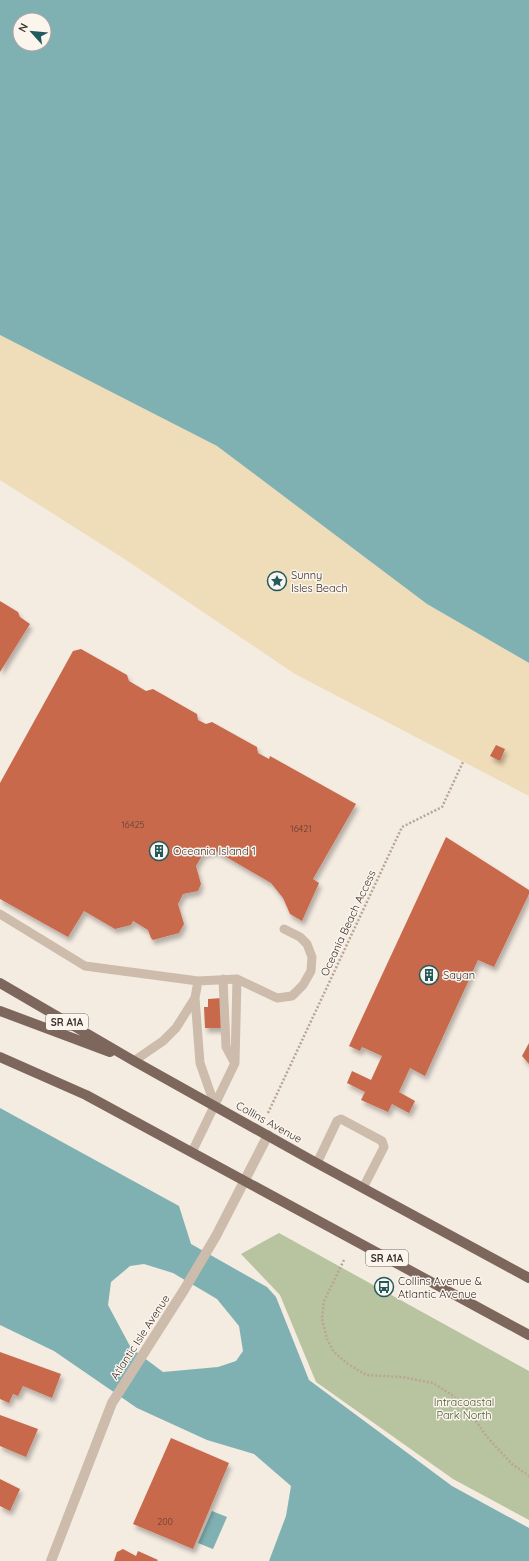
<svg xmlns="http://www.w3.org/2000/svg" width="529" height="1561" viewBox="0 0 529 1561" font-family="Quicksand,sans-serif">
<defs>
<filter id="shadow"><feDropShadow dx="2.5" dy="4.5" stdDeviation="2" flood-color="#0004"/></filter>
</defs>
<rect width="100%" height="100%" fill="#f4ebe1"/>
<!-- green -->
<path fill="#b8c4a0" d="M 279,1233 L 529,1371 L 529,1520 L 453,1479 L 316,1382 L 280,1295 L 241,1254 Z"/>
<!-- sand -->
<path fill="#efdcb8" d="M 0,335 L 217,446 L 427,604 L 529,663 L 529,796 L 295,674 L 123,558 L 0,480 Z"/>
<!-- water -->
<path fill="#7fb0b2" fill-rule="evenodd" d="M 0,0 L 529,0 L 529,663 L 427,604 L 217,446 L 0,335 ZM 20,20 L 44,20 L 44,44 L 20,44 Z
M 0,1108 L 179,1206 L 191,1244 L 267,1287 L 276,1297 L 309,1380 L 452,1486 L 529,1528 L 529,1561 L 269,1561 L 286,1516 L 291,1486 L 254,1454 L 207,1440 L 137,1408 L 54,1351 L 0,1325 ZM 144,1264 L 173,1273 L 217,1299 L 239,1326 L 243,1351 L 236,1361 L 218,1367 L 163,1372 L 131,1348 L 108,1305 L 111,1282 L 130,1266 Z
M 212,1511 L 227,1517 L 213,1549 L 198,1543 Z"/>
<!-- building -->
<path fill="#c8694b" filter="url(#shadow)" d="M 0,601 L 18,612 L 20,617 L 30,624 L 0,672 Z
M 81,649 L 127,675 L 129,681 L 146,691 L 153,689 L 197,714 L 198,720 L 206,724 L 212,722 L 257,747 L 258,753 L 269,759 L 270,756 L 356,804 L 313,879 L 319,883 L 302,921 L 290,914 L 283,898 L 271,883 L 216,851 L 203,854 L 196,866 L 201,884 L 198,891 L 183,894 L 178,904 L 184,924 L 179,933 L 153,940 L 151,938 L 148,930 L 133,921 L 131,925 L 115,929 L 84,911 L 68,937 L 0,899 L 0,783 L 73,651 Z
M 496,745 L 505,749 L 500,761 L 490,756 Z
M 446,837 L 529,890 L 529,894 L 494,967 L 478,960 L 425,1076 L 410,1068 L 399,1092 L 415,1101 L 409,1113 L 392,1104 L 388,1112 L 361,1100 L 365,1092 L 347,1083 L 352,1071 L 371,1080 L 382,1056 L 362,1047 L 360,1051 L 349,1046 Z
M 222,998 L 223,1028 L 205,1028 L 204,1007 L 208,1007 L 208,999 Z
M 529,1043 L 529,1064 L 522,1056 Z
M 0,1352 L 61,1374 L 52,1398 L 23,1386 L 18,1396 L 13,1394 L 9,1403 L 0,1399 Z
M 0,1415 L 38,1429 L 26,1457 L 0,1446 Z
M 171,1438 L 229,1463 L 193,1549 L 133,1524 Z
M 0,1479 L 20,1489 L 10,1511 L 0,1506 Z
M 123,1549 L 136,1556 L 138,1551 L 158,1560 L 157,1561 L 114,1561 L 117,1552 Z"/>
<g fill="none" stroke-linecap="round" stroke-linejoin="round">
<!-- path -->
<path stroke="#b9a596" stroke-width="2.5" stroke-dasharray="2 2" stroke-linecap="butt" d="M 268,1113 L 402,827 L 442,807 L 463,762
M 344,1260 L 324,1301 L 322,1319 L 327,1339 L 334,1352 L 348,1364 L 366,1375 L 402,1377 L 433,1383 L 452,1395 L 469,1411 L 487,1437 L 512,1464 L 529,1476"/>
<!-- lane -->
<path stroke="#cdbbac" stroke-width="9" d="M 0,914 L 85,966 L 198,981 L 237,979 L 277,998 L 292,996 L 303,985 L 311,971 L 312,957 L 307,944 L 300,937 L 284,929
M 223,979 L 226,1047 L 234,1062
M 198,981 L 195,998 L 200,1063 L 215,1106
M 134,1061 L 163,1041 L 176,1028 L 195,998
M 192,1152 L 235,1063 L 237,979
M 317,1163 L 337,1121 L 341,1119 L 382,1141 L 384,1147 L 363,1188"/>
<!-- street -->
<path stroke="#cdbbac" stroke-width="10" d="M 51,1561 L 112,1403 L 184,1290 L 216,1236 L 268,1135"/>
<!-- primary -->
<path stroke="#7d675c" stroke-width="10" d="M 0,983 L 134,1061 L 313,1161 L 529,1278
M 0,1011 L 110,1052
M 0,1057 L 86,1095 L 529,1335"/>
</g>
<!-- icons -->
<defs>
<g id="sight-ring" transform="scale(1)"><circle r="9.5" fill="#fbf5ee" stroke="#1f5a5e" stroke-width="1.5"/><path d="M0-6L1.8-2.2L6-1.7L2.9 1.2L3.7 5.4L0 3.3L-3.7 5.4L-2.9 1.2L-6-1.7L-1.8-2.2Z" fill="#1f5a5e"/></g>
<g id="building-ring" transform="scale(1)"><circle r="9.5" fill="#fbf5ee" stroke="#1f5a5e" stroke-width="1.5"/><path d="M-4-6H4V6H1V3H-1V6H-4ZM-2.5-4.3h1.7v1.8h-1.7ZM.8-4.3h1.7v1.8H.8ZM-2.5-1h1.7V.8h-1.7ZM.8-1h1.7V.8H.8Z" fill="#1f5a5e"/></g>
<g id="bus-ring" transform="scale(1)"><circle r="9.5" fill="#fbf5ee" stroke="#1f5a5e" stroke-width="1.5"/><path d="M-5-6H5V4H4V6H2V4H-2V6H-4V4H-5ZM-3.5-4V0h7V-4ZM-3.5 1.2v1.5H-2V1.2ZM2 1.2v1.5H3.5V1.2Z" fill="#1f5a5e"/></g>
</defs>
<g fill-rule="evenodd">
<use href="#sight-ring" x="277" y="581"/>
<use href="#building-ring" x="159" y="851"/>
<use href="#building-ring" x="429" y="975"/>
<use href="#bus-ring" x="384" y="1287"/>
</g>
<g text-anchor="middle" stroke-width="3" stroke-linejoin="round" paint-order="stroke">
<!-- number labels -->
<g font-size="9" fill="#5e3e33">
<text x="133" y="828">16425</text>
<text x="301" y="832">16421</text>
<text x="165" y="1525">200</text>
</g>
<!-- shield labels -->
<g fill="#fbf5ee" stroke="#756b66" stroke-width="1">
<rect x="46" y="1014" width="42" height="16" rx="3"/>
<rect x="366" y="1250" width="42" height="16" rx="3"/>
</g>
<g font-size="10" font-weight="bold" fill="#3b302b">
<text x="67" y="1026">SR A1A</text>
<text x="387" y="1262">SR A1A</text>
</g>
<!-- poi labels -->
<g font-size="11" fill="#3b302b" stroke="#fbf5ee" text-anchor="start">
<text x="291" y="579">Sunny<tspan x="291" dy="13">Isles Beach</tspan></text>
<text x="173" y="855">Oceania Island 1</text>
<text x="443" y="979">Sayan</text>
<text x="398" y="1285">Collins Avenue &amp;<tspan x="398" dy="13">Atlantic Avenue</tspan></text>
</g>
<!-- street labels -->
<g font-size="11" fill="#3b302b" stroke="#fbf5ee">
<text transform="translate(348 923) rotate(-65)" y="4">Oceania Beach Access</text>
<text transform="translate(269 1122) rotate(29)" y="4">Collins Avenue</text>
<text transform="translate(140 1337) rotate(-57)" y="4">Atlantic Isle Avenue</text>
</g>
<!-- park labels -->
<g font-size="11" fill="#4a5a2e" stroke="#fbf5ee">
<text x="464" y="1406">Intracoastal<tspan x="464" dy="13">Park North</tspan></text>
</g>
</g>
<!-- north arrow -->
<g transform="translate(32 32) rotate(297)"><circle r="19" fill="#fbf5ee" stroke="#aea6a0"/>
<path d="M0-3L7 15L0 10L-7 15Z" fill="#1f5a5e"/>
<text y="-6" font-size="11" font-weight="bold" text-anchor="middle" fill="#3b302b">N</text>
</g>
</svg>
